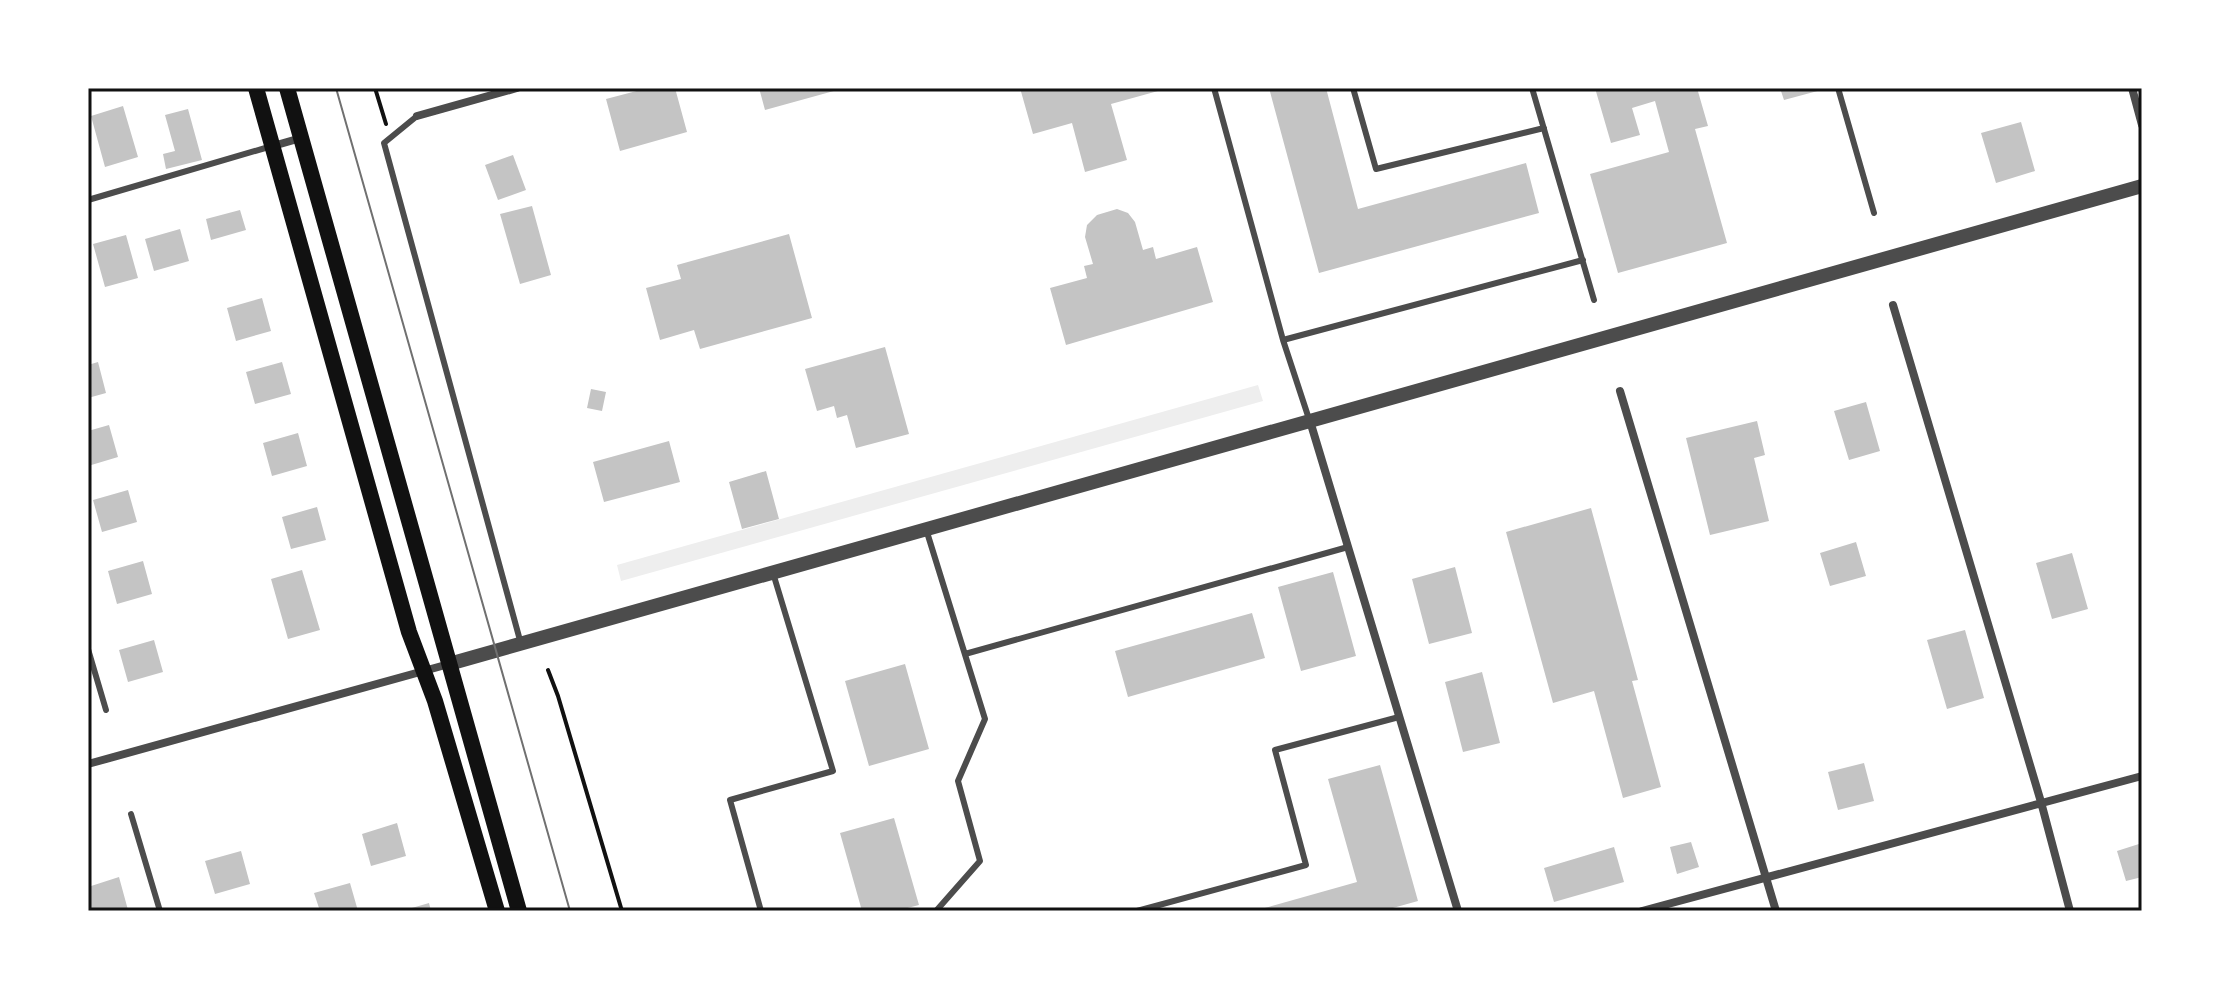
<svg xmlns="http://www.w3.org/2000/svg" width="2230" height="999" viewBox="0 0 2230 999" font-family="'Source Sans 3',sans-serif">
<rect width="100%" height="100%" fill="#fff"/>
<!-- green -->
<path fill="#eee" d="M 1258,385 L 1263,401 L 621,581 L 617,565 Z"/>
<!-- building -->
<path fill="#c4c4c4" d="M 648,88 L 675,88 L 687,132 L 620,151 L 606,99 Z
M 759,88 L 841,88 L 841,89 L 765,110 Z
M 1020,88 L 1157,88 L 1158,91 L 1111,104 L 1127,160 L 1085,172 L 1072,123 L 1033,134 Z
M 1269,88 L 1326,88 L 1358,209 L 1526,163 L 1539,213 L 1319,273 Z
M 1595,88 L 1697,88 L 1708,126 L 1695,129 L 1727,243 L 1618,273 L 1590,174 L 1669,152 L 1655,101 L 1632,108 L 1640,135 L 1611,143 Z
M 1780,88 L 1825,88 L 1825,89 L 1784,100 Z
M 123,106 L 138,157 L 105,167 L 91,116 Z
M 188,109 L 202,160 L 166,169 L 163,154 L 175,151 L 165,115 Z
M 2021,122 L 2035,171 L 1996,183 L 1981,133 Z
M 513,155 L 526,190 L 498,200 L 485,165 Z
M 532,206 L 551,275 L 520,284 L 500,214 Z
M 1117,209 L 1128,213 L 1135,222 L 1143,250 L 1153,247 L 1156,259 L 1197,247 L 1213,302 L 1066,345 L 1050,288 L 1087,278 L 1084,266 L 1093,264 L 1085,237 L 1087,225 L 1097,215 Z
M 240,210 L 246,230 L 211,240 L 206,219 Z
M 180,229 L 189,261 L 154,271 L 145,239 Z
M 789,234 L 812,318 L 700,349 L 694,330 L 660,340 L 646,288 L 681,279 L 677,265 Z
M 126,235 L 138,278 L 105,287 L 93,244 Z
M 262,298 L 271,331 L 236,341 L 227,308 Z
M 885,347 L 909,434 L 856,448 L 847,415 L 837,418 L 834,406 L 817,411 L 805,369 Z
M 98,362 L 106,393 L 88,398 L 88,365 Z
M 282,362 L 291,394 L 255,404 L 246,372 Z
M 591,389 L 606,392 L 602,411 L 587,408 Z
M 1866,402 L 1880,451 L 1849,460 L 1834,411 Z
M 1757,421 L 1765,455 L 1754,458 L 1769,521 L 1710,535 L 1686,438 Z
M 109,425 L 118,457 L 88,466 L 88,431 Z
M 298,433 L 307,466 L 272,476 L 263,443 Z
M 669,441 L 680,482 L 604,502 L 593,462 Z
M 766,471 L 779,519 L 742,529 L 729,482 Z
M 128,490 L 137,522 L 102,532 L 93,500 Z
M 317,507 L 326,540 L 291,549 L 282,517 Z
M 1591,508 L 1638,680 L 1632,681 L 1661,787 L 1623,798 L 1594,691 L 1553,703 L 1506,532 Z
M 1856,542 L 1866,576 L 1830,586 L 1820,553 Z
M 2072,553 L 2088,609 L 2052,619 L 2036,563 Z
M 143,561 L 152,594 L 117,604 L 108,571 Z
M 1455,567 L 1472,633 L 1429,644 L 1412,579 Z
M 302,570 L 320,630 L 288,639 L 271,579 Z
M 1333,572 L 1356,656 L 1301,671 L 1278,587 Z
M 1252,613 L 1265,658 L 1128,697 L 1115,651 Z
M 1965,630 L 1984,698 L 1947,709 L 1927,640 Z
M 154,640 L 163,672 L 128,682 L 119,650 Z
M 905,664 L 929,749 L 869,766 L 845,681 Z
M 1482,672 L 1500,743 L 1463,752 L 1445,682 Z
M 1864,763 L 1874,801 L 1838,810 L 1828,772 Z
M 1380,765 L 1418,901 L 1382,911 L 1254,911 L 1357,882 L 1328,779 Z
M 894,818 L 919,905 L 896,911 L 862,911 L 840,833 Z
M 397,823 L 406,856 L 371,866 L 362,834 Z
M 1691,842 L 1699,867 L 1677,874 L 1670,847 Z
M 2142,843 L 2142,877 L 2126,881 L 2117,851 Z
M 1614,847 L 1624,882 L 1554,902 L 1544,868 Z
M 241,851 L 250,884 L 215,894 L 205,861 Z
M 119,877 L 128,910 L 90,911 L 88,887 Z
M 350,883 L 358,911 L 320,911 L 314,893 Z
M 429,903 L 431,911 L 406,911 L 405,910 Z"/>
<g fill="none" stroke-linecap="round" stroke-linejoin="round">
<!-- path -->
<path stroke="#111" stroke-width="4" d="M 375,88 L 386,124
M 548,670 L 558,696 L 622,911"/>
<!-- service -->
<path stroke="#4c4c4c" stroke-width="6" d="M 1214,88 L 1283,340 L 1309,419
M 1353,88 L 1376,169 L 1544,128
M 1532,88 L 1594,300
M 1838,88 L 1874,213
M 417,116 L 384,143 L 521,644
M 88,200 L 272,146
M 1283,340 L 1583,260
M 926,529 L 985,719 L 958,781 L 980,861 L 936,911
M 88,649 L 106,710
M 965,654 L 1348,547
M 131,814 L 160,911
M 761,911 L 730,800 L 833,771 L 773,573
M 1137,911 L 1306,865 L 1275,750 L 1399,717"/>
<!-- minor -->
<path stroke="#4c4c4c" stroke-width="8" d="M 2132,88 L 2142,125
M 417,116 L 517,88
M 273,146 L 301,138
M 1893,305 L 2041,802 L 2070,911
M 1620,391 L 1776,911
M 1310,421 L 1458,911
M 88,764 L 449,664
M 1642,911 L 2142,776"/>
<!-- tertiary -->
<path stroke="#4c4c4c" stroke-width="14" d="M 449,664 L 2142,186"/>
<!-- secondary -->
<path stroke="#111" stroke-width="16" d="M 256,88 L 409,632 L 435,701 L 497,911
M 287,88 L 519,911"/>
<!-- tram -->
<path stroke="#707070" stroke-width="2" d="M 336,88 L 570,911"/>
</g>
<!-- border -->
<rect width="2230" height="999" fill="none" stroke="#ffffff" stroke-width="180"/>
<rect x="90" y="90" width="2050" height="819" fill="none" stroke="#111" stroke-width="3"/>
</svg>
